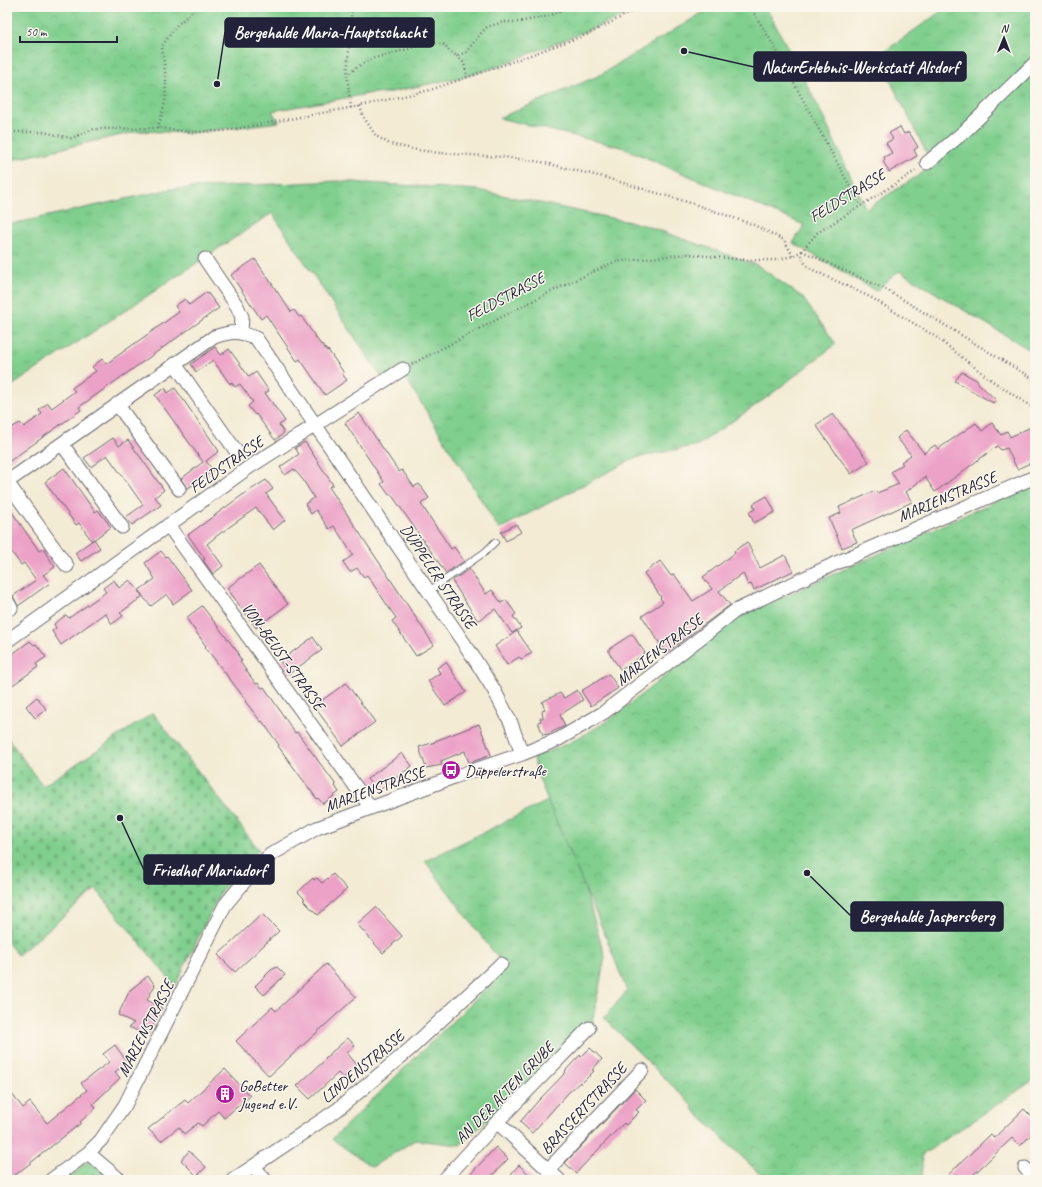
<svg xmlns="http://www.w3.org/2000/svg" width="1042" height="1187" viewBox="0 0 1042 1187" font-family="Caveat,sans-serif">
<defs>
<pattern id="grass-tufts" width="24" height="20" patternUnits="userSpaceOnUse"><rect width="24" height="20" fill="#80cf8e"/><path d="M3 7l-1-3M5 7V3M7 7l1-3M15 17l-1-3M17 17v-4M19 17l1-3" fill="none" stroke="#6eb17b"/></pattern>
<pattern id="cemetery-stones" width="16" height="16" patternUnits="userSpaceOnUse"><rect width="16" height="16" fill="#80cf8e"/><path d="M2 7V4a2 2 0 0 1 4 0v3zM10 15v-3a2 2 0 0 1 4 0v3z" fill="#6eb17b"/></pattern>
<pattern id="park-crowns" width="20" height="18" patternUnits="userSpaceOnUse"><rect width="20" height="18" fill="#80cf8e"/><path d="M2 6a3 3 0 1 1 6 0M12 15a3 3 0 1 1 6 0" fill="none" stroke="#6eb17b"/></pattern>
</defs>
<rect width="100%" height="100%" fill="#fbf7ec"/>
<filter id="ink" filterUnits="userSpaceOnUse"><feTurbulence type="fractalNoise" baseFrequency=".025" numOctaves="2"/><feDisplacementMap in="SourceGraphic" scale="8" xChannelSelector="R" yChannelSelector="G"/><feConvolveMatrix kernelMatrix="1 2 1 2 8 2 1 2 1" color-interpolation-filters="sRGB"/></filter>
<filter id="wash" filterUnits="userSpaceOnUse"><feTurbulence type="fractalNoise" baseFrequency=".012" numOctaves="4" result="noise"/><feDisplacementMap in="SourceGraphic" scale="16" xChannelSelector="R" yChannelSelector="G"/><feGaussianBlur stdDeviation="0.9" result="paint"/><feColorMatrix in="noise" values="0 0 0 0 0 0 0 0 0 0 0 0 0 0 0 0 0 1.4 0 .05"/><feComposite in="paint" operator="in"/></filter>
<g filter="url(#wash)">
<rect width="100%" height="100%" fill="#f3ebd4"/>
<!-- grass -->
<path fill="url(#grass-tufts)" stroke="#517864" d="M 712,7 L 766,7 L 815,100 L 866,209 L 933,166 L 878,56 L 947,7 L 1035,7 L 1035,353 L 899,271 L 876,291 L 793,243 L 804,225 L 621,147 L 499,118 L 598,76 Z
M 337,181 L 478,190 L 644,225 L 757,265 L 802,297 L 836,344 L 766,398 L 698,445 L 635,458 L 499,529 L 399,367 L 382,378 L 272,213 L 7,389 L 7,225 L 171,189 Z
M 566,792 L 575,855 L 605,957 L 592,1024 L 460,1145 L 415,1140 L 372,1167 L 332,1139 L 506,969 L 425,861 Z"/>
<!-- cemetery -->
<path fill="url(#cemetery-stones)" stroke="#517864" d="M 153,713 L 259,850 L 221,891 L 175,986 L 96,889 L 18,955 L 7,942 L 7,737 L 43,786 Z"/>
<!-- park -->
<path fill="url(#park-crowns)" stroke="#517864" d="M 7,7 L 646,7 L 502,65 L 467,76 L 386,93 L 373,93 L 272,111 L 279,122 L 191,133 L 139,131 L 7,161 Z
M 1035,481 L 1035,1079 L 922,1155 L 922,1180 L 766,1180 L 692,1109 L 693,1106 L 604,1018 L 627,991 L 608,942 L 549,804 L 536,771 L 534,757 L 567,744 L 608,721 L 741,616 L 987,505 Z
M 89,1160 L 111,1180 L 67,1180 Z"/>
<g id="blocks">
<!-- building -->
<path fill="#eca1c7" d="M 900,127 L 904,134 L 909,132 L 918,147 L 914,150 L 917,156 L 889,172 L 883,161 L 885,159 L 884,157 L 892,153 L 886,143 L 893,139 L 889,133 Z
M 255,259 L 291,312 L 294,310 L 299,317 L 301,316 L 321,345 L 322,344 L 327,351 L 328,350 L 344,373 L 342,374 L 347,380 L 325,395 L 300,359 L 297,361 L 266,315 L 261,319 L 231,275 Z
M 207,292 L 219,308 L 79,407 L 81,410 L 7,463 L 7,430 L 20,423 L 24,427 L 42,414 L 39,410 L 48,403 L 52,408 L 75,391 L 72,388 L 96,371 L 92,367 L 102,359 L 106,364 L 179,312 L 175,306 L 185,299 L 189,305 Z
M 215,347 L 221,355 L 229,349 L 249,377 L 256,372 L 269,391 L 265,393 L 285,421 L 279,425 L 284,433 L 275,440 L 256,414 L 255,415 L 248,406 L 253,402 L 240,384 L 235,387 L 231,382 L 230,384 L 213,360 L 196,372 L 191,364 Z
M 962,372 L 978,381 L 978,383 L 996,400 L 993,403 L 955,381 Z
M 165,388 L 168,393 L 175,388 L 219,451 L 206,461 L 213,470 L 187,489 L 181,479 L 203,462 L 155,395 Z
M 359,413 L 399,472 L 402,470 L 414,487 L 419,484 L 429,498 L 421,504 L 451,549 L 454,547 L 464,561 L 446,573 L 391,494 L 389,495 L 381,484 L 384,482 L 345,423 Z
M 833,414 L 869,462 L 851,474 L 816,425 Z
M 976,423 L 982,431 L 992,423 L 1001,435 L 1007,431 L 1010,437 L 1035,425 L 1035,461 L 1017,469 L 1007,448 L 1001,450 L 997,446 L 935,492 L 925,477 L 906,492 L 912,502 L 851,530 L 857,542 L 842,548 L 829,518 L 841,513 L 839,507 L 875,491 L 877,493 L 899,484 L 891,472 L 903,464 L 901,462 L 911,455 L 897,438 L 906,430 L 924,453 L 935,445 L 938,449 Z
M 113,438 L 119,446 L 128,440 L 164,490 L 155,497 L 161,505 L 132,525 L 126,517 L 143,505 L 131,488 L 107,455 L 91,467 L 84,458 Z
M 305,442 L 333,485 L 329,487 L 434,645 L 416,656 L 392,621 L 396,618 L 367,575 L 364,577 L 357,568 L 350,572 L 343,562 L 353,555 L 334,526 L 329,529 L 316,510 L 311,514 L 305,504 L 314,498 L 303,480 L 294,469 L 285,475 L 280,467 L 299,454 L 295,448 Z
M 64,468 L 95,512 L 98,510 L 111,527 L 92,541 L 79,523 L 76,525 L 45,482 Z
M 266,480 L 273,489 L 266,494 L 285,520 L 273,530 L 256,508 L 218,535 L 207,544 L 223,566 L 213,574 L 203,560 L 205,559 L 188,535 L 241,496 Z
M 767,496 L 775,512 L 754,523 L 749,512 L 755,509 L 753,504 Z
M 7,505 L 39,551 L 43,549 L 55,567 L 43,575 L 50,583 L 18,606 L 13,596 L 36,580 L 24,563 L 21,565 L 7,546 Z
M 516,524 L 521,532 L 506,541 L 501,532 Z
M 94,539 L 100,548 L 81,561 L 75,553 Z
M 747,542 L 760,568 L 785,555 L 793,571 L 754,590 L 751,584 L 748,585 L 743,573 L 719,591 L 730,605 L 666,653 L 642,616 L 663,602 L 660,598 L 661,597 L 644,573 L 660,561 L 671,576 L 674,574 L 693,601 L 712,589 L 703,577 L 735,553 L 734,551 Z
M 161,551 L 166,557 L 167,556 L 192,590 L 173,604 L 167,594 L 151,606 L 138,591 L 155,579 L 145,563 Z
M 259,565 L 288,604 L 256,628 L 227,588 Z
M 469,569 L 486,594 L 492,590 L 501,603 L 506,600 L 516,614 L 513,616 L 521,628 L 512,633 L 495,609 L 478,621 L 452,581 Z
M 114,580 L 119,588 L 130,580 L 143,596 L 120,613 L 123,616 L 112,624 L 105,613 L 61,645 L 52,631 L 56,628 L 54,624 L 66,615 L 69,618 L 106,592 L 103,588 Z
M 202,606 L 239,654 L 238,655 L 242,661 L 240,662 L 256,684 L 258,683 L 262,688 L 264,687 L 295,733 L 297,732 L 336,785 L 335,786 L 339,792 L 323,804 L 318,798 L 317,799 L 278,746 L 279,745 L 262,721 L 261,722 L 245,701 L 246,700 L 205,647 L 206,646 L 186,618 Z
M 517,631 L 532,653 L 521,659 L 519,657 L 507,665 L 495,646 Z
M 632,634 L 645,653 L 621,670 L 609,653 L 609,649 Z
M 313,637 L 322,650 L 289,674 L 280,661 Z
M 30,641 L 34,645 L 36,644 L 46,657 L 36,664 L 38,667 L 7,689 L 7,658 Z
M 446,662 L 466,692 L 445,706 L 428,681 L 440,673 L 437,668 Z
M 609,674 L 618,688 L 591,706 L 581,691 Z
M 346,683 L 375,722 L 343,746 L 314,706 Z
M 577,690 L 583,700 L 560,715 L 565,726 L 546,735 L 546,734 L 543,735 L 538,722 L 541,721 L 540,718 L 543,718 L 542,711 L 545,710 L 542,702 L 560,693 L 564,698 Z
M 37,697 L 46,709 L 35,718 L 26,706 Z
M 479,724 L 491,755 L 469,763 L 465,751 L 441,761 L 442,765 L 426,768 L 419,747 L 435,742 L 435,741 Z
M 402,753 L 412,766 L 377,792 L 367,779 Z
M 333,874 L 347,889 L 318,915 L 303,900 L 305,899 L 298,892 L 313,878 L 314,880 L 317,878 L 322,883 Z
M 376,907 L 402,936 L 383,953 L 357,924 Z
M 262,914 L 279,931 L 235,972 L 218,955 Z
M 326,964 L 356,997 L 269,1076 L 236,1041 L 272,1007 L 276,1011 Z
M 277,967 L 285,975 L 264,995 L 255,986 L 271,970 Z
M 148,976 L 155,985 L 147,1000 L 162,1008 L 148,1036 L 129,1027 L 134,1023 L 118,1015 L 130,990 Z
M 348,1038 L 355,1046 L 347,1053 L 357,1065 L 343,1078 L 338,1073 L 310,1099 L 297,1086 L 326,1059 L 325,1058 Z
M 115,1045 L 127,1062 L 115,1072 L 120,1078 L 93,1104 L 96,1108 L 80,1122 L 81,1123 L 72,1130 L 9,1180 L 7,1180 L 7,1088 L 23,1108 L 30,1102 L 47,1123 L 87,1090 L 81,1083 L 109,1062 L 103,1054 Z
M 590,1048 L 602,1059 L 592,1070 L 594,1071 L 581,1084 L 580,1082 L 569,1092 L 532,1133 L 520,1122 L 538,1101 L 566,1072 L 565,1071 L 580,1055 L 581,1057 Z
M 225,1069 L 250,1096 L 224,1118 L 218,1111 L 202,1126 L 198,1123 L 184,1134 L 179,1127 L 161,1141 L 148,1129 L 185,1100 L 188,1103 Z
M 635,1089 L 646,1100 L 636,1110 L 639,1112 L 626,1125 L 624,1123 L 614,1133 L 576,1173 L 565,1163 Z
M 1024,1109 L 1035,1120 L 1035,1131 L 1020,1146 L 1012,1138 L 968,1180 L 952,1180 L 948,1175 L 991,1134 L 994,1138 Z
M 496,1147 L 508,1159 L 488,1180 L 465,1180 Z
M 189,1151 L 206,1167 L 197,1176 L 181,1160 Z
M 519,1165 L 535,1180 L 518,1180 L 511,1174 Z"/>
</g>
</g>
<g filter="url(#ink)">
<use href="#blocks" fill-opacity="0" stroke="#6b6871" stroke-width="1"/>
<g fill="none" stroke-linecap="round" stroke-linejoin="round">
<!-- lane casing -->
<g stroke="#6b6871" stroke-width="8">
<path id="lane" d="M 429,591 L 485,552 L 495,542"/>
</g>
<!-- street casing -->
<g stroke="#6b6871" stroke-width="15">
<path id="street" d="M 927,163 L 966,130 L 1035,63
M 205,259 L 237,306 L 242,317 L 241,332
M 175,364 L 236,451
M 117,404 L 179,489
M 62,444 L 122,527
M 7,482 L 214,337 C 233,331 237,331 256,338 L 472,655 L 494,690 L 511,723 L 522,754
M 7,482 L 67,566
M 168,525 L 371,808
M 7,601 L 11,608
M 7,641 L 248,468 L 403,369
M 497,1122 L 559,1180
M 88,1153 L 120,1180
M 254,1166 L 265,1180
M 1025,1168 L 1035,1178
M 548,1170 L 642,1070
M 51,1180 L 88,1153 L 101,1140 L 125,1105 L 225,905 L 249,876 L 270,855 L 317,828 L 454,777 L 522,754 L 559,739 L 603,713 L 735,611 L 834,564 L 1035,477
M 233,1180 L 337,1110 L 410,1049 L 501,964
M 444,1180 L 497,1122 L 589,1028"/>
</g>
<!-- path -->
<path stroke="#6b6871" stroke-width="2.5" stroke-dasharray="1 3" stroke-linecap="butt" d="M 750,7 L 770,39 L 860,205
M 457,56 L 464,63 L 467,77
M 347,76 L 357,67 L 371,59 L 430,43 L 438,43 L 445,45 L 450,52 L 457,56 L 466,52 L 482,32 L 487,27 L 503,22 L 518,22 L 549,16 L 568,7
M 360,106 L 363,116 L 376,136 L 390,144 L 417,150 L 440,153 L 504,157 L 541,162 L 603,177 L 694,204 L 754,225 L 784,240 L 793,256
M 351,108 L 347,76 L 352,7
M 158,128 L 165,102 L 166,80 L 162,46 L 176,26 L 191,13 L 195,7
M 7,133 L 12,132 L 43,132 L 71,138 L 94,129 L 158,128 L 191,132 L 224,131 L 360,106 L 430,90 L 503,65 L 588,34 L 641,7
M 802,251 C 801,260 805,264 811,269 L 872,298 L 936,337 L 991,380 L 1035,409
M 802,251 L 887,290 L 1035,380
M 412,364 L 544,295 L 614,262 L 688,254 L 745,260 L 775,260 L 793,256 L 802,251 L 817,233 L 897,183 L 918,169
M 91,1180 L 96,1175"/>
<!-- lane -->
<use href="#lane" stroke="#fff" stroke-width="6"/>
<!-- street -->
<use href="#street" stroke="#fff" stroke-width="13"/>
</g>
</g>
<!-- icons -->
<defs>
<g id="bus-disc" transform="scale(1)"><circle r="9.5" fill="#b5179e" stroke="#fbf7ec"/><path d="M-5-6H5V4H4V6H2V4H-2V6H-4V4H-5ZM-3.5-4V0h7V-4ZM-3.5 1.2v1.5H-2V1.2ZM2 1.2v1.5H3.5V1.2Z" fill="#fff"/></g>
<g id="building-disc" transform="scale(1)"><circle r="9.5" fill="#b5179e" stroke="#fbf7ec"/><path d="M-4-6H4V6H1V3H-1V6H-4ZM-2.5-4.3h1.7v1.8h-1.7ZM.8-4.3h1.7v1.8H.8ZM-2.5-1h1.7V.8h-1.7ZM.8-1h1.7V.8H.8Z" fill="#fff"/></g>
</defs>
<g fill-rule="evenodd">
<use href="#bus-disc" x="451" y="770"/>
<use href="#building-disc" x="225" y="1094"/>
</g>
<g text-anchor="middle" stroke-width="3" stroke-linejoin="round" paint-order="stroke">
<!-- street labels -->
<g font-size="16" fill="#22223b" stroke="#fbf7ec">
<text transform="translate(847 195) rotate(-32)" y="6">FELDSTRASSE</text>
<text transform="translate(505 296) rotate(-28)" y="6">FELDSTRASSE</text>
<text transform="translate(226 464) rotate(-35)" y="6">FELDSTRASSE</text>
<text transform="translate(947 496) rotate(-23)" y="6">MARIENSTRASSE</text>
<text transform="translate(439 576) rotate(56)" y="6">DÜPPELER STRASSE</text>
<text transform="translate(659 649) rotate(-38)" y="6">MARIENSTRASSE</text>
<text transform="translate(284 656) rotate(54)" y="6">VON-BEUST-STRASSE</text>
<text transform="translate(375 788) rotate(-20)" y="6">MARIENSTRASSE</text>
<text transform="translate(145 1028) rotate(-63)" y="6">MARIENSTRASSE</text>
<text transform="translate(362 1066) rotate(-40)" y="6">LINDENSTRASSE</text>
<text transform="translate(504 1092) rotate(-46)" y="6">AN DER ALTEN GRUBE</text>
<text transform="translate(583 1108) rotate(-47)" y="6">BRASSERTSTRASSE</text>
</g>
<!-- poi labels -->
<g font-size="16" fill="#22223b" stroke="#fbf7ec" text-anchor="start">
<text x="465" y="776">Düppelerstraße</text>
<text x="239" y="1091">GoBetter<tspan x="239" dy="18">Jugend e.V.</tspan></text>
</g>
</g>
<!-- callouts -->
<path fill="none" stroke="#22223b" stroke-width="1.5" d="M217 84L225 32M684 51L754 67M120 818L144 870M807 873L851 916"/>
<g fill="#22223b" stroke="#fbf7ec" stroke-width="1.5">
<circle cx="217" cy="84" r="4"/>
<circle cx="684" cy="51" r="4"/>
<circle cx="120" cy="818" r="4"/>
<circle cx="807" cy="873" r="4"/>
</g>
<g fill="#22223b" stroke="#22223b" stroke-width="1.5">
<rect x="225" y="18" width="209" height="29" rx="4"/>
<rect x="754" y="52" width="212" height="29" rx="4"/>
<rect x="144" y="855" width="130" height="29" rx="4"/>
<rect x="851" y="902" width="152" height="29" rx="4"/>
</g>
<g font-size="17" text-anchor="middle" font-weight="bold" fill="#fff">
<text x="330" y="38">Bergehalde Maria-Hauptschacht</text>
<text x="860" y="73">NaturErlebnis-Werkstatt Alsdorf</text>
<text x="209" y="876">Friedhof Mariadorf</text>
<text x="927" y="922">Bergehalde Jaspersberg</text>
</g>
<!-- margin -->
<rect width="1042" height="1187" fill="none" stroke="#fbf7ec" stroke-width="24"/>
<!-- north arrow -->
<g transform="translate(1004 38) rotate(1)" stroke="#fbf7ec" stroke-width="3" paint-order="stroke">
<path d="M0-3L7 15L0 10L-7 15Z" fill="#22223b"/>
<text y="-6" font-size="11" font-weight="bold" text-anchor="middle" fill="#22223b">N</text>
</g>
<!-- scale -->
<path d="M20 36v6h97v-6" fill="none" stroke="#22223b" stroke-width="2"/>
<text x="26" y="36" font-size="12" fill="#22223b" stroke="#fbf7ec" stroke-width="3" paint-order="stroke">50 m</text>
</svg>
